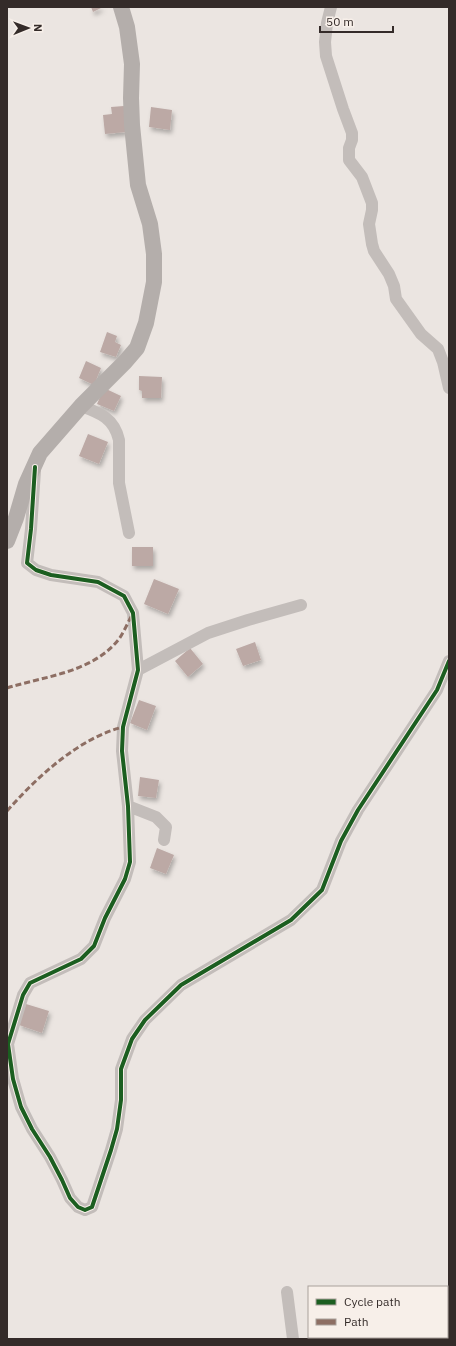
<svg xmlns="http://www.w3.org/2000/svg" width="456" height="1346" viewBox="0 0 456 1346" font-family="'IBM Plex Sans',sans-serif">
<defs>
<filter id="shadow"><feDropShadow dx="2" dy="3.5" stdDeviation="2" flood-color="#0004"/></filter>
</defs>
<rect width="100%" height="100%" fill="#ebe5e1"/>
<!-- building -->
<path fill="#bca9a5" filter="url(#shadow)" d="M 91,7 L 103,7 L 93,12 Z
M 124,106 L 126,132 L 105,134 L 103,115 L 112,114 L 111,107 Z
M 151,107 L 172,110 L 170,130 L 149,127 Z
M 107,332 L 117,336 L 115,342 L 121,345 L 116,357 L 100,352 Z
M 86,361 L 101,368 L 94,385 L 79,378 Z
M 139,376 L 162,377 L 161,398 L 142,398 L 142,391 L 139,390 Z
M 104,388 L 121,396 L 114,411 L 97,404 Z
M 88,434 L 108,442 L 99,464 L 79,456 Z
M 132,547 L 153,547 L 153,566 L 132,566 Z
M 154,579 L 179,589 L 168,614 L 144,604 Z
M 255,642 L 261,660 L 243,666 L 236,649 Z
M 190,648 L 203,664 L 188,677 L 175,661 Z
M 139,700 L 156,706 L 147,730 L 130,723 Z
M 140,777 L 159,780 L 156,798 L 138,796 Z
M 157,848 L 174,855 L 166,874 L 150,868 Z
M 26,1004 L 49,1011 L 42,1033 L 19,1025 Z"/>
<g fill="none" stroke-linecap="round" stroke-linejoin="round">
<!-- street -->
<path stroke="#c3bdba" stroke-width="12" d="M 331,7 L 327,23 L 325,42 L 326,56 L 343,109 L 352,133 L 352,140 L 349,148 L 349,160 L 362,177 L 372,203 L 372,210 L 369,224 L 372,244 L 374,251 L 389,274 L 394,286 L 396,299 L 421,334 L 438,349 L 443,362 L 449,388
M 81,406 C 100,413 114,418 119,440 L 119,483 L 129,533
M 35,471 L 31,529 L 27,563 L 36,570 L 51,575 L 98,582 L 124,596 L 133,613 L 138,670 L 123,727 L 122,751 L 128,806 L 130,862 L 125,879 L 105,918 L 94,946 L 81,959 L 30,983 L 23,995 L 8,1044 L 13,1079 L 21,1107 L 32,1129 L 50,1157 L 62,1180 L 70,1198 L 78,1207 L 85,1210 L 92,1207 L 111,1150 L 117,1129 L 121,1100 L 121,1069 L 132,1039 L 145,1020 L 181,985 L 291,920 L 322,890 L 341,841 L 358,810 L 437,690 L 449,661
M 138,670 L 208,633 L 248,620 L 301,605
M 128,806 L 156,817 L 166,827 L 164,840
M 287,1292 L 293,1339"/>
<!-- secondary -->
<path stroke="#b4aeab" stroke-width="16" d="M 7,541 L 16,518 L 26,484 L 40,453 L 81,406 L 125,362 L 137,348 L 146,323 L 154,282 L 154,254 L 150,224 L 138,185 L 132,125 L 131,98 L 132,64 L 127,27 L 121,7"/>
<!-- quiet -->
<path stroke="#8d6e63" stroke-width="3" stroke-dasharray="6 3" stroke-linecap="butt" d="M 7,688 C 45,676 92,673 119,639 C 124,632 128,622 132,615
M 7,811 C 37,777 79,738 123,727"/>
<!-- cycleway casing -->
<g stroke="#f7efe9" stroke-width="6">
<path id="cycleway" d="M 35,467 L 31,529 L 27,563 L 36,570 L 51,575 L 98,582 L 124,596 L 133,613 L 138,670 L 123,727 L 122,751 L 128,806 L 130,862 L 125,879 L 105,918 L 94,946 L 81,959 L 30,983 L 23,995 L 8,1044 L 13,1079 L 21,1107 L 32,1129 L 50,1157 L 62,1180 L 70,1198 L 78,1207 L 85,1210 L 92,1207 L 111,1150 L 117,1129 L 121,1100 L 121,1069 L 132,1039 L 145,1020 L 181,985 L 291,920 L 322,890 L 341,841 L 358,810 L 437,690 L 449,661"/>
</g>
<!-- cycleway -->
<use href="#cycleway" stroke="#1b5e20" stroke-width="4"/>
</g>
<!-- border -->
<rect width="456" height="1346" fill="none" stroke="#342b29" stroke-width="16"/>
<!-- legend -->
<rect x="308" y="1286" width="140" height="52" fill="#f7efe9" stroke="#a9a19c"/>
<rect x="316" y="1299" width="20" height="6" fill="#1b5e20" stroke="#a9a19c"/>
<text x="344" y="1306" font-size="12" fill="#342b29">Cycle path</text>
<rect x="316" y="1319" width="20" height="6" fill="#8d6e63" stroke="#a9a19c"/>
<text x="344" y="1326" font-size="12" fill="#342b29">Path</text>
<!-- north arrow -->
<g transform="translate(28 28) rotate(89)" stroke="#f7efe9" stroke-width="3" paint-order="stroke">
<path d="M0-3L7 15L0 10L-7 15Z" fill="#342b29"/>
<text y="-6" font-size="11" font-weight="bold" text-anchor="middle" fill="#342b29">N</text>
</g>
<!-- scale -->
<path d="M320 26v6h73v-6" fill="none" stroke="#342b29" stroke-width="2"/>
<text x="326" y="26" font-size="12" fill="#342b29" stroke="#f7efe9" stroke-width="3" paint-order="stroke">50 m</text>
</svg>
